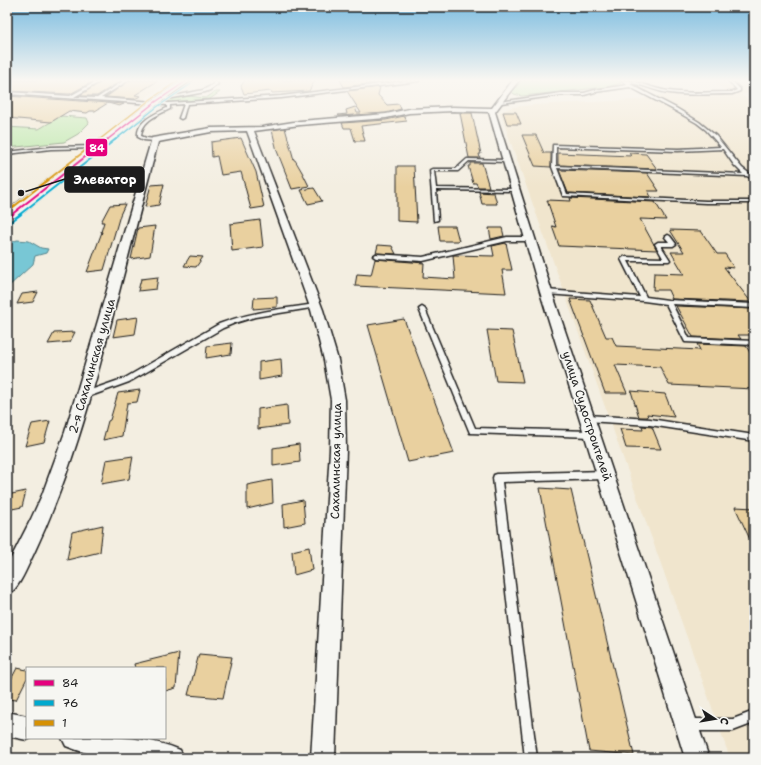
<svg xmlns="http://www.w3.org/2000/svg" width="761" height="765" viewBox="0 0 761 765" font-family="'Shantell Sans',sans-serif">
<rect width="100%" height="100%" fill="#f3eee1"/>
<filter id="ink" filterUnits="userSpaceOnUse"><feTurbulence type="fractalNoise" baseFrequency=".025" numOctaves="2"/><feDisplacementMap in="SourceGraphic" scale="8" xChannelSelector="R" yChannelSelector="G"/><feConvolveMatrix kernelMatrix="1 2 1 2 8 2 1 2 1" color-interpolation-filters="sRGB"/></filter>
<g filter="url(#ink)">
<!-- built -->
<path fill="#f0e5cd" d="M 7,80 L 164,80 L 170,82 L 141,100 L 131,98 L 127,100 L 113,99 L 117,96 L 89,95 L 89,93 L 78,92 L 73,94 L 7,90 Z
M 289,80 L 428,80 L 287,97 L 280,95 Z
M 712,80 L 747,80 L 753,86 L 747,86 L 753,92 L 741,95 L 754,103 L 754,758 L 730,758 L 500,112 L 513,107 L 533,105 L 636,100 L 665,94 L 729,94 Z
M 7,94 L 62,98 L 85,102 L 41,128 L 7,125 Z"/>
<!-- green -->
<path fill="#b8e7a6" stroke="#6a8261" d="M 522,80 L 617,80 L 621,83 L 607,87 L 522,96 L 514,94 L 512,92 Z
M 215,92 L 220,92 L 210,99 L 170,102 L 166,101 C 176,93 194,97 206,98 Z
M 61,116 L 87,118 L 89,123 L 78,134 L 64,142 L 7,148 L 7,127 L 39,129 Z"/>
<!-- water -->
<path fill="#78c7d5" stroke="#53838b" d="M 17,240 L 29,241 L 41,248 L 48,249 L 46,253 L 35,256 L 33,264 L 7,288 L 7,245 Z"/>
<!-- building -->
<path fill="#e9d09f" stroke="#1c1c1c" d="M 7,80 L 95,80 L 70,94 L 7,91 Z
M 104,80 L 122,80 L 97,96 L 79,96 Z
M 130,80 L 159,80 L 135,95 L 141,96 L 134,99 L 106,97 Z
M 245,80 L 315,80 L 309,91 L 272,93 L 271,91 L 244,94 L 241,86 Z
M 340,80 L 382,80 L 382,82 L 344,87 Z
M 380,87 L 378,95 L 387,105 L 399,104 L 401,109 L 386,113 L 339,116 L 338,115 L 347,114 L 346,110 L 355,107 L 357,113 L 361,113 L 347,91 Z
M 7,96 L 124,104 L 119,106 L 108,103 L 95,111 L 90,111 L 87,113 L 69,111 L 51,122 L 7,118 Z
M 503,112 L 516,112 L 521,124 L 507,124 Z
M 460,113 L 472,113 L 481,154 L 479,154 L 480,158 L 469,158 Z
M 404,116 L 407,121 L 361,126 L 365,141 L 355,141 L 351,128 L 344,128 L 342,123 L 386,120 Z
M 285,128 L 294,160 L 295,160 L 302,172 L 309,186 L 292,189 L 277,151 L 272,130 Z
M 522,135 L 536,135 L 544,153 L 551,153 L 551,167 L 535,166 Z
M 241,138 L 256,172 L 264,207 L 251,209 L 241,172 L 221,175 L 217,156 L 212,157 L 211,142 Z
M 558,153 L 631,156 L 629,153 L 646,154 L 657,169 L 558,165 Z
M 470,163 L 482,163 L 489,187 L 478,187 L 476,183 L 473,183 L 468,166 L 470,166 Z
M 397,166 L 414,166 L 417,222 L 397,221 Z
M 559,170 L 647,173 L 659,191 L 648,191 L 651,197 L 568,193 Z
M 164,184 L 159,205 L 145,207 L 151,185 Z
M 314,188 L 322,201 L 308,204 L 301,190 Z
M 479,192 L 494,193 L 497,204 L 482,204 Z
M 570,198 L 655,202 L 666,220 L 640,219 L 657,250 L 559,246 L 552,226 L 556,227 L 547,200 L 571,201 Z
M 125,204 L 120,215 L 104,270 L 87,272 L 102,232 L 101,232 L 104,222 L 101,222 L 110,205 Z
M 260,220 L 263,247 L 232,251 L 230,224 Z
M 155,226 L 150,256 L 131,259 L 138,228 Z
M 438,226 L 455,226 L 459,241 L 440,241 Z
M 489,228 L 502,228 L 504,236 L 491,239 Z
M 670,230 L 701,231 L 717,254 L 725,254 L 734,268 L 724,267 L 751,302 L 672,299 L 668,290 L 653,290 L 654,273 L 684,274 L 671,252 L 684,252 Z
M 506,243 L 512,270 L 502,270 L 506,293 L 355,286 L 357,274 L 371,275 L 375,259 L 424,263 L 423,277 L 455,279 L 453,255 L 494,256 L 492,246 Z
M 378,245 L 392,246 L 396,254 L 376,253 Z
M 190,256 L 203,257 L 196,267 L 184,266 Z
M 158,277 L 156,289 L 138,291 L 141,279 Z
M 38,292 L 33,302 L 17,304 L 22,294 Z
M 277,297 L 277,307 L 253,309 L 254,298 Z
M 570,299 L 590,300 L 606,337 L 612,337 L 616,346 L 700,350 L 697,344 L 746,346 L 754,359 L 754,389 L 669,385 L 660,367 L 615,365 L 627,393 L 605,393 Z
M 676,306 L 754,309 L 754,335 L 738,335 L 741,339 L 693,337 Z
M 138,317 L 135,334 L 113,337 L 117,320 Z
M 404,319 L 454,453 L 408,462 L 368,325 Z
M 487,330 L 512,331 L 523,382 L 496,381 Z
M 75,332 L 70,342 L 48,344 L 54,333 Z
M 232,343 L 231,354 L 206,358 L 207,346 Z
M 281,359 L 282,376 L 259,380 L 259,362 Z
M 140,390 L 137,402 L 127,403 L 122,436 L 103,440 L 108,421 L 110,420 L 118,393 Z
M 631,391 L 665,394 L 674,417 L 647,414 L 648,417 L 639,417 Z
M 287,405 L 288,425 L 258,429 L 258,409 Z
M 50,421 L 44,442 L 25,446 L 32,424 Z
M 642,426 L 652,427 L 661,449 L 626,448 L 620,429 L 643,430 Z
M 299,444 L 300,462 L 273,466 L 273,448 Z
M 133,456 L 129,479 L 101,484 L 106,460 Z
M 272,480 L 273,503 L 247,509 L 247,485 Z
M 540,488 L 571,490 L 634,755 L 589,751 Z
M 26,491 L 22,507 L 7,510 L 7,495 Z
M 303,500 L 305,523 L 284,527 L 283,504 Z
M 735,507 L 754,508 L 754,548 Z
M 103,525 L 100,552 L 67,560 L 72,532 Z
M 309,547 L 312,570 L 294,575 L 292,551 Z
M 179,653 L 176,688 L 165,691 L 165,668 L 135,668 L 134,664 Z
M 199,654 L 232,657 L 223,698 L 188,695 Z
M 17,668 L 27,670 L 27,678 L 16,700 L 7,699 L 7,687 Z"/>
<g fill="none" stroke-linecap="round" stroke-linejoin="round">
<!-- lane casing -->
<g stroke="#1c1c1c" stroke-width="3">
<path id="lane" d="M 99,80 L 103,80 L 74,97 L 97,98 L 125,80 L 129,80 L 101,98 L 168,103 L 281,96 L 415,80 L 419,81 L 281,98 L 187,104 L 183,118 L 181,119 L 179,118 L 184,104 L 170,105 L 170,109 C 158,115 142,120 141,136 L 146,138 L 156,139 L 156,141 L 155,141 L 144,140 L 138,137 C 136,121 155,114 167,108 L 167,105 L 7,94 L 7,92 L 70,96 Z
M 212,80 L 215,80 L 218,84 L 210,90 L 205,92 L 162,100 L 160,99 L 203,90 L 214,84 Z
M 621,80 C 638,80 652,89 669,91 C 690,94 711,92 732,92 L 737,90 L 728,80 L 731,80 L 740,89 L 740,91 L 732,94 C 711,94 690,96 670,93 C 655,92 642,83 628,83 L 676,108 L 699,122 L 716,136 L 742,168 L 754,177 L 754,180 L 747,176 L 557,168 L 567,194 L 706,201 L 754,201 L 754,203 L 706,203 L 563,196 L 552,167 L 553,145 L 678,149 L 721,147 L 706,130 L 697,123 L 674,110 L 630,87 L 595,92 L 584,95 L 561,95 L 501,103 L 499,102 L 561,93 L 584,93 L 595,90 L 627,85 ZM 556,147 L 678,151 L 723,149 L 734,165 L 743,174 L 556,166 Z
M 97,146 L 99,147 L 98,148 L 51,149 L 7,154 L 7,152 L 51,147 Z
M 467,159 L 507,160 L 509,161 L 507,162 L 469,161 L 458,171 L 434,171 L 436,188 L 515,189 L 517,190 L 515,191 L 436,190 L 438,220 L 434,221 L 430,170 L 432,169 L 456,169 Z
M 668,235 L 670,236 L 676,244 L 673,246 L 661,246 L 670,260 L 669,261 L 628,261 L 646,297 L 668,300 L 754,304 L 754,308 L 672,304 L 689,338 L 754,341 L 754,345 L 685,342 L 666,304 L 644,301 L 546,294 L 543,292 L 546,290 L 640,297 L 621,259 L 624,257 L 663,258 L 655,244 L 658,242 L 669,242 L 665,237 Z
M 507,237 L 530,237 L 533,239 L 530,241 L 507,241 L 423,261 L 376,258 L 373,256 L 376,254 L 423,257 Z
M 315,304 L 317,305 L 318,306 L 317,307 L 255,317 L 235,323 L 223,328 L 129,382 L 85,398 L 82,397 L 81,395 L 82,393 L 125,378 L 219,324 C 250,312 282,309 315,304 Z
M 422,307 L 425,309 L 475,428 L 592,431 L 595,432 L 596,434 L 595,436 L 592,437 L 470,433 L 419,309 Z
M 587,415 L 650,419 L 754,435 L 754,441 L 650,425 L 587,421 L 584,420 L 583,418 L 584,416 Z
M 605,471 L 608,472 L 609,475 L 608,478 L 605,479 L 502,482 L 537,758 L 525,758 L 493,478 L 494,475 L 497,474 Z
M 754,711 L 754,723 L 733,731 L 688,731 L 684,729 L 682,725 L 684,721 L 688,719 L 733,719 Z"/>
</g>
<!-- street casing -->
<g stroke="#1c1c1c" stroke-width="3">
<path id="street" d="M 513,80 L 519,80 L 495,112 L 552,292 L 709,758 L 685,758 L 540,292 L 489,112 L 453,111 L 409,113 L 386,118 L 300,125 L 254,131 L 323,310 L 338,360 L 345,400 L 346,450 L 335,758 L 311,758 L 330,450 L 331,400 L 324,360 L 311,310 L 247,131 L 211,132 L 158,142 C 143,199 128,257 113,315 C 92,396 70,477 34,553 C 28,565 19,590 7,595 L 7,566 L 31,519 L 42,495 L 65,432 L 152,138 L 211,128 L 262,127 L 300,121 L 386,114 L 409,109 L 453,107 L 492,108 Z
M 7,712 L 27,716 L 27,738 L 31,738 L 27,740 L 7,736 Z
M 62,738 C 102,738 143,734 180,750 L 184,758 C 145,758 103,762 66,746 Z"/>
</g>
<!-- secondary casing -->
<g stroke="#1c1c1c" stroke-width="3">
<path id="secondary" d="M 182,80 L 192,80 L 157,105 L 12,221 L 7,222 L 7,211 L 151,101 Z"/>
</g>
<!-- lane -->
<use href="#lane" fill="#f6f6f2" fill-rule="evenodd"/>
<!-- street -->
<use href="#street" fill="#f6f6f2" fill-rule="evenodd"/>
<!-- secondary -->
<use href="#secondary" fill="#f6f6f2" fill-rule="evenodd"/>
<!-- bus-1-far2 casing -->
<g stroke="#f6f6f2" stroke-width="3">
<path id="bus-1-far2" d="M 107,140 L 154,103 L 188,80"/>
</g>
<!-- bus-1-far1 casing -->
<g stroke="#f6f6f2" stroke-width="4">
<path id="bus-1-far1" d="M 11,215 L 108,139"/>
</g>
<!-- bus-1 casing -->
<g stroke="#f6f6f2" stroke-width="5">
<path id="bus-1" d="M 7,218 L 13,214"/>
</g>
<!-- bus-2-far2 casing -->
<g stroke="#f6f6f2" stroke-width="3">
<path id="bus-2-far2" d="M 115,140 L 157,107 L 191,84"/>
</g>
<!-- bus-2-far1 casing -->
<g stroke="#f6f6f2" stroke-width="4">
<path id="bus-2-far1" d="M 19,215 L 116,139"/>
</g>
<!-- bus-2 casing -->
<g stroke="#f6f6f2" stroke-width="5">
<path id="bus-2" d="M 10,222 L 21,214"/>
</g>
<!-- bus-3-far1 casing -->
<g stroke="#f6f6f2" stroke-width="3">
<path id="bus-3-far1" d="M 99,140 L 151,99 L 179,80"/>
</g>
<!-- bus-3 casing -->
<g stroke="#f6f6f2" stroke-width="4">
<path id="bus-3" d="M 7,212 L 100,139"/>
</g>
<!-- bus-1-far2 -->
<use href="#bus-1-far2" stroke="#e5007d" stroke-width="1.5"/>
<!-- bus-1-far1 -->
<use href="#bus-1-far1" stroke="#e5007d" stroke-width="2"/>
<!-- bus-1 -->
<use href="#bus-1" stroke="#e5007d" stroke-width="2.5"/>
<!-- bus-2-far2 -->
<use href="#bus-2-far2" stroke="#00a9ce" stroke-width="1.5"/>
<!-- bus-2-far1 -->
<use href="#bus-2-far1" stroke="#00a9ce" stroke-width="2"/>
<!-- bus-2 -->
<use href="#bus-2" stroke="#00a9ce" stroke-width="2.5"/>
<!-- bus-3-far1 -->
<use href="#bus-3-far1" stroke="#d69104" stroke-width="1.5"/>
<!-- bus-3 -->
<use href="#bus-3" stroke="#d69104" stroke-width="2"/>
</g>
</g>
<!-- sky -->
<linearGradient id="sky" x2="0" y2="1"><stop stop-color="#7bbce0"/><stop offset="0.43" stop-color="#faf7f2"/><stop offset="1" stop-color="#faf7f2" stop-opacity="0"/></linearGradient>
<rect width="761" height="187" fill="url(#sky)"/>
<g text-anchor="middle" stroke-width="3.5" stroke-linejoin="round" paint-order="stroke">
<!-- street labels -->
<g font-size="12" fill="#1c1c1c" stroke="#f6f6f2">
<text transform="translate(92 366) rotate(-74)" y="4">2-я Сахалинская улица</text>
<text transform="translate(587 416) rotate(72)" y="4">улица Судостроителей</text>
<text transform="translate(336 461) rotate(-89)" y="4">Сахалинская улица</text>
</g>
</g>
<!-- callouts -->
<path fill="none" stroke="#1c1c1c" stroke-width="1.5" d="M21 193L65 179"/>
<circle fill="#1c1c1c" stroke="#f6f6f2" stroke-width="1.5" cx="21" cy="193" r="4"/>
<rect fill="#1c1c1c" stroke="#1c1c1c" stroke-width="1.5" x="65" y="167" width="79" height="25" rx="4"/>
<g font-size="13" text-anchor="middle" font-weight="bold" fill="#fff">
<text x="105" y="184">Элеватор</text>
</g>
<rect stroke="#f6f6f2" stroke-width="1.5" x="85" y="138" width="23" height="19" rx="4" fill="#e5007d"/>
<g font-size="11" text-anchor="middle" font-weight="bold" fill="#fff">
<text x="97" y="152">84</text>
</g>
<!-- margin -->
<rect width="761" height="765" fill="none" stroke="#f6f6f2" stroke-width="24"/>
<rect x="12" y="12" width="737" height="741" fill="none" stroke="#1c1c1c" stroke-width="1.5" filter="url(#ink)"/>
<!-- legend -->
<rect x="26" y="667" width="140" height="72" fill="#f6f6f2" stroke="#9f9f9c"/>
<rect x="34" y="680" width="20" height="6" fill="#e5007d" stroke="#9f9f9c"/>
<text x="62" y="687" font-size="12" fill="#1c1c1c">84</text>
<rect x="34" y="700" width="20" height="6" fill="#00a9ce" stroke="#9f9f9c"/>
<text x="62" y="707" font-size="12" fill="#1c1c1c">76</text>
<rect x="34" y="720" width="20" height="6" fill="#d69104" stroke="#9f9f9c"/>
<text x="62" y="727" font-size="12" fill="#1c1c1c">1</text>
<!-- north arrow -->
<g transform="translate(715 719) rotate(102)" stroke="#f6f6f2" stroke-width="3" paint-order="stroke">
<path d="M0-3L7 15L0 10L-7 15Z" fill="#1c1c1c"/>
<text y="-6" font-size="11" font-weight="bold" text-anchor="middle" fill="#1c1c1c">С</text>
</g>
</svg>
